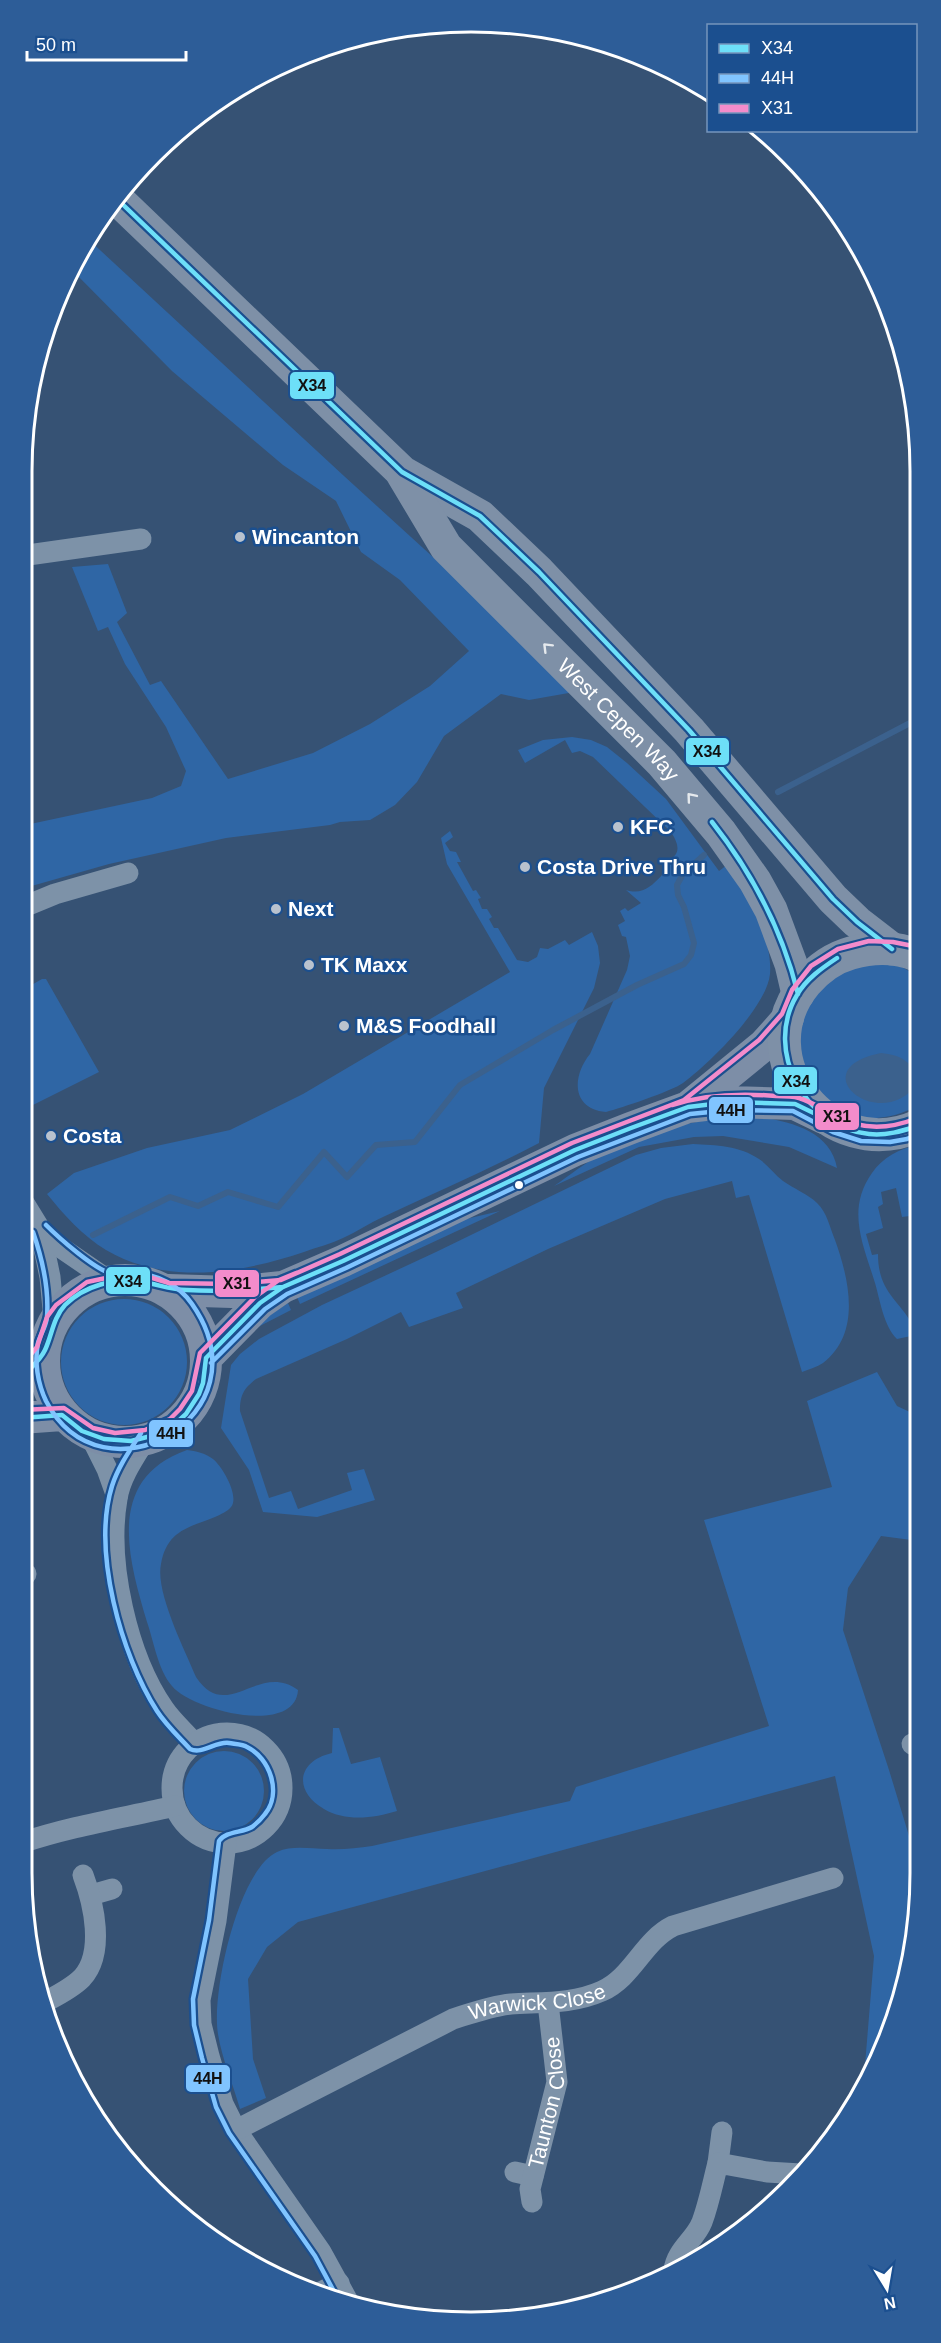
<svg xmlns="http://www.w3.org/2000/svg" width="941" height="2343" viewBox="0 0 941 2343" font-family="Arial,sans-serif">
<rect width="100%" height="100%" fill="#365274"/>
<!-- green -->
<path fill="#2f66a5" d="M 87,238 L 344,476 L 580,691 L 529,700 L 501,694 L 444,736 L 417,782 L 395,805 L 370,820 L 340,822 L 330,825 L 226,838 L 109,864 L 21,889 L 21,826 L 152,798 L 181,786 L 186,771 L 166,727 L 125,664 L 108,627 L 98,631 L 72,567 L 108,564 L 127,613 L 117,622 L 150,685 L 161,681 L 228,779 L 313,753 L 370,724 L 430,686 L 469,651 L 400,580 L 361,552 L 336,501 L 283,465 L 172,371 L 71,269 Z
M 572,737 L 591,740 L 607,747 L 627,763 L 666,799 L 719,871 L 727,865 C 747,892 773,939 770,974 C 767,1007 709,1064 683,1083 C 672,1091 621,1108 606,1112 C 571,1109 572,1076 590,1054 L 627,970 L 630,956 L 626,937 L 622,936 L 618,925 L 625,921 L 620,911 L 625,908 L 628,911 L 641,903 L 626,890 C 642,895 651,887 662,875 C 664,855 689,860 671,832 L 593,757 L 580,751 L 572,753 L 565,740 L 525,763 L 518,750 L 543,740 Z
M 450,831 L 453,837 L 445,843 L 450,851 L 456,852 L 461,862 L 457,862 L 473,891 L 476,890 L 481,898 L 478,899 L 482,909 L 487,909 L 492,917 L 489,919 L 494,928 L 498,928 L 517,960 L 528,962 L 537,957 L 540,948 L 548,949 L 565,940 L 569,945 L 592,932 L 598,946 L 600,963 L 594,988 L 544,1088 L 539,1143 C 488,1170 435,1193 383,1217 C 369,1223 357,1232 343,1238 C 331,1244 317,1247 304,1252 C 241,1273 168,1286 106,1250 C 83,1236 64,1215 47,1194 L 74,1173 L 147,1148 L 230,1130 L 303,1094 L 510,972 L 447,864 L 441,838 Z
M 883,963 L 900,966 L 918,976 L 918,1105 C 893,1121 850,1125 826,1103 C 817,1094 803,1063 795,1050 L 805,1002 L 843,968 Z
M 42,979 L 46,979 L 99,1072 L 21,1111 L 21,991 Z
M 740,1115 C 775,1118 830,1125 837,1168 L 789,1147 L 723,1136 L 694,1137 L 639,1147 L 554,1186 C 569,1176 584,1163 601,1155 C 644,1132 692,1121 740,1115 Z
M 693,1144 C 716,1145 740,1146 759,1159 C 768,1165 774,1174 783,1181 C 794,1189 808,1194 817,1203 C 827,1212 830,1228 835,1240 C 849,1279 862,1333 823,1363 C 817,1367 809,1369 802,1372 L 749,1195 L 736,1198 L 732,1181 L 665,1199 L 548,1249 L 456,1293 L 463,1308 L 409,1327 L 401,1312 L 347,1339 L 256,1379 C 243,1389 240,1396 240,1411 L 269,1498 L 291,1491 L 298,1509 L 352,1490 L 347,1473 L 364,1469 L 375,1500 L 317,1517 L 263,1512 L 249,1470 L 221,1428 L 231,1365 L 240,1354 L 259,1339 L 322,1305 L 436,1252 L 636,1155 L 661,1148 Z
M 918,1145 L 918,1215 L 902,1217 L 896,1188 L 881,1192 L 883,1204 L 878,1207 L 883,1228 L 866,1234 L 872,1255 L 878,1254 C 878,1291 897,1298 913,1325 L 911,1336 L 897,1339 C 884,1327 880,1300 875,1283 C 863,1244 846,1210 872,1173 C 882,1158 900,1148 918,1145 Z
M 500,1211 L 300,1304 L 297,1297 L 466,1219 Z
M61 1362a63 63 0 1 1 126 0a63 63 0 1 1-126 0Z
M 288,1303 L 291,1310 L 258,1327 L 252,1327 Z
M 877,1372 L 897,1406 L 912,1413 L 919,1412 L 919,1541 L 881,1536 L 848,1588 L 843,1630 L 889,1770 L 920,1872 L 896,2017 L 864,2077 L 874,1956 L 835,1776 L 298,1922 L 267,1947 L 248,1979 L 253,2059 L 266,2098 L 240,2109 C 233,2084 222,2059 218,2034 C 211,1994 238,1870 277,1852 C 293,1845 310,1849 327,1849 C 342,1850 357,1848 372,1846 L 570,1801 L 576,1787 L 769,1726 L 704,1520 L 832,1487 L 807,1401 Z
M 187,1450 C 196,1451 205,1453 213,1459 C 222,1466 240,1496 231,1507 C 227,1512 221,1514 215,1517 C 187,1528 167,1531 161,1564 C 155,1592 185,1650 196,1677 C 227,1724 258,1661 298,1690 C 295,1737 191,1710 172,1686 C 158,1670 154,1642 147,1622 C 128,1558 105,1479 187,1450 Z
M 333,1728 L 339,1728 L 351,1764 L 380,1757 L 397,1811 C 374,1818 346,1822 324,1809 C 293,1791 297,1761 332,1753 Z
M184 1791a40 40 0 1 1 80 0a40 40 0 1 1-80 0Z"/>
<!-- water -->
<path fill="#3b618d" d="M 881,1053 C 901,1055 914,1062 918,1083 C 880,1136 799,1069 881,1053 Z"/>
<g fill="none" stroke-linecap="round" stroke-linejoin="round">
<!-- stream -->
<path stroke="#3b618d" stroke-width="6" d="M 778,792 L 910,723 L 917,722
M 93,1235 L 170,1197 L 198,1206 L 228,1192 L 278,1207 L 324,1152 L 347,1177 L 376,1145 L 415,1142 L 460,1085 L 553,1030 L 637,985 L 684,964 L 691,955 L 694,943 L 684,907 L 678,895 L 677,885 L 683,874 L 704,855"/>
<!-- minor -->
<g stroke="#7d92a8" stroke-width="21">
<path d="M 21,556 L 141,539"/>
<path d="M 21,908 L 55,894 L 128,873"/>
<path d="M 21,1198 L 40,1229 L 50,1277 L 54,1320"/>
<path d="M 40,1229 L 57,1245 L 111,1282"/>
<path d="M 90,1435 L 107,1469 L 117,1497"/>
<path d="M 147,1437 C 136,1455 120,1477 117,1499 C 106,1562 127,1656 164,1709 C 173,1722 185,1732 195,1744"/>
<path d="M 21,1576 L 26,1574"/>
<circle cx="227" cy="1788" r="55"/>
<path d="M 912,1744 L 920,1748"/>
<path d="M 21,1843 C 72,1826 123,1818 175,1806"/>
<path d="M 226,1843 L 216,1921 L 200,2000 L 201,2024 L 209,2056 L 223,2104 L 236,2130 L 321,2252 L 349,2303"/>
<path d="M 91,1895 L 112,1889"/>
<path d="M 43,2003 C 56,1996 71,1989 82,1978 C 105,1953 94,1904 83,1875"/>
<path id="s1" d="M 236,2130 L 453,2019 C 472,2013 491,2006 511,2004 C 543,2002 573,2004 602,1991 C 633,1977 643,1941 673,1926 L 833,1878"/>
<path d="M 718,2163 L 722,2132"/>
<path d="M 515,2172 L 533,2176"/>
<path id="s2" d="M 532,2202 L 530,2189 L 557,2082 L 548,2003"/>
<path d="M 674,2270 C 677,2249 695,2240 702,2222 C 709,2203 713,2182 718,2163 L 767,2172 L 801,2174"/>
<path d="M 317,2294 L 339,2283"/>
</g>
<!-- primary -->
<path stroke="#7d8ea7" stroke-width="32" d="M 688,1107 L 764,1045 L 788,1018
M44 1361a81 81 0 1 1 162 0a81 81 0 1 1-162 0Z
M 168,1290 L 232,1292 L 282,1287
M 206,1358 L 260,1303 L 283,1287 L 343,1261 L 575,1150 L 631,1128 L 688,1107 L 730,1102 L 795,1104 L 824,1118
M 21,1418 L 62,1415"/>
<!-- trunk -->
<g stroke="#7e90a7" stroke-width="33">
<path d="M 116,198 L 402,472 L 480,516 L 539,572 L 689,730 L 833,899 L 857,922 L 892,949"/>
<path id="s3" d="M 403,475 L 446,547 L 662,763 L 721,833 L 755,881 L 771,910 L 791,964 L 798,994"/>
<path d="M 918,956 C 896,946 873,947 851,953 C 833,958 818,969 806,983 C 743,1059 829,1166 918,1126"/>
</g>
<!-- bus-1 casing -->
<g stroke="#1b4f8f" stroke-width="9">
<path id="bus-1" d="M 116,198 L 402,472 L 480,516 L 539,572 L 689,730 L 833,899 L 857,922 L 892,949
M 712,822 C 753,874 782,929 798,994
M 837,958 C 822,968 806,979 797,995 C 763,1051 806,1128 869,1134 C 886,1136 902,1131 918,1126
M 21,1378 C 29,1369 40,1361 45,1350 C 52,1335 53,1318 65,1305 C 84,1286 115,1277 142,1282 C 157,1284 171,1290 187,1290 C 219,1292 251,1290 283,1287
M 21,1418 L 62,1415 L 82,1431 L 104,1439 L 131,1441 L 147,1437 L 174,1425 L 186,1414 L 199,1394 L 203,1383 L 206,1358 L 260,1303 L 283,1287 L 343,1261 L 575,1150 L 631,1128 L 688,1107 L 730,1102 L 795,1104 L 824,1118"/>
</g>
<!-- bus-2 casing -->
<g stroke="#1b4f8f" stroke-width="9">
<path id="bus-2" d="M 33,1232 C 42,1258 49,1290 47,1317 C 46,1327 40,1335 38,1343 C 34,1362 38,1384 46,1401 C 102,1509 270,1416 192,1304 C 179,1285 157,1274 134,1273 C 127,1273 118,1276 112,1274 C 94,1269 59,1238 46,1225
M 211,1363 L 265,1309 L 287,1294 L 346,1268 L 578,1157 L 690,1114 L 730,1110 L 793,1111 L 833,1132 L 861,1141 L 890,1142 L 907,1139 L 918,1134
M 141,1433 C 130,1450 118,1467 112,1486 C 92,1551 121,1655 157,1711 C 166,1725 179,1737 190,1749 C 202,1755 216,1741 229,1743 C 235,1744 243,1744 247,1747 C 270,1758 282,1793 265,1814 C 262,1818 256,1824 252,1827 C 242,1833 226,1831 219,1841 L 209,1920 L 193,1999 L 194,2025 L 202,2058 L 216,2107 L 229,2133 L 315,2256 L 339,2301"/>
</g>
<!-- bus-3 casing -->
<g stroke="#1b4f8f" stroke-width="9">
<path id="bus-3" d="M 672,1105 C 706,1094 740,1093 776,1096 C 784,1096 792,1096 799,1098 C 812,1102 824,1110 836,1116 C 861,1130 889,1129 915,1119
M 21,1366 L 37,1347 L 47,1317 L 56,1305 L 87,1282 L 125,1274 L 139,1274 L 169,1283 L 232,1284 L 281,1280 L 340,1254 L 572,1143 L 684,1100 L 759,1040 L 782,1014 L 792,990 L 811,966 L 838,949 L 869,941 L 893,942 L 918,947
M 21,1410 L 64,1408 L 93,1428 L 115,1433 L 145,1430 L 170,1419 L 180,1409 L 192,1391 L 200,1353 L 255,1297 L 279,1280 L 296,1273"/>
</g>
<!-- bus-1 -->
<use href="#bus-1" stroke="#6ddff8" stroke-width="4.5"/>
<!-- bus-2 -->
<use href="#bus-2" stroke="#80c4ff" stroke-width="4.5"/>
<!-- bus-3 -->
<use href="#bus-3" stroke="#f38ccb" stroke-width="4.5"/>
</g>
<!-- one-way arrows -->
<defs><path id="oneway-chevron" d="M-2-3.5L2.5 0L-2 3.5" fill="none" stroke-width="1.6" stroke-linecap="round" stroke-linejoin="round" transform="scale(1.5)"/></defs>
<g stroke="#e5e9ed">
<use href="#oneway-chevron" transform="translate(547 647) rotate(-135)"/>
<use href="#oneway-chevron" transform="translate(691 797) rotate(-130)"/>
</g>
<!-- markers -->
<g fill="#b9c2ce" stroke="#1b4f8f" stroke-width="2">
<circle cx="240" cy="537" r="6"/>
<circle cx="618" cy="827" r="6"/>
<circle cx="525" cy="867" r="6"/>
<circle cx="276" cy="909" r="6"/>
<circle cx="309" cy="965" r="6"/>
<circle cx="344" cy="1026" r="6"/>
<circle cx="51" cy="1136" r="6"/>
</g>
<circle fill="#fff" stroke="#1b4f8f" stroke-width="2" cx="519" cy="1185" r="5"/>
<g text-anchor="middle" stroke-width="5" stroke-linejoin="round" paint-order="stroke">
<!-- poi labels -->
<g font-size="21" font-weight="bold" fill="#fff" stroke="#1b4f8f" text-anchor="start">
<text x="252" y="544">Wincanton</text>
<text x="630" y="834">KFC</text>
<text x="537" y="874">Costa Drive Thru</text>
<text x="288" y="916">Next</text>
<text x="321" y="972">TK Maxx</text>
<text x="356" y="1033">M&amp;S Foodhall</text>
<text x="63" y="1143">Costa</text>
</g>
<!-- street labels -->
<g font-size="21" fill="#fff" stroke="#1b4f8f">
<text dy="7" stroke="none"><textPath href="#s3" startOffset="328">West Cepen Way</textPath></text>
<text dy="7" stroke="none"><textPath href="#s1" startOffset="330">Warwick Close</textPath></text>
<text dy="7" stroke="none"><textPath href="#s2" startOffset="102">Taunton Close</textPath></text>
</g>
</g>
<!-- crop -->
<path d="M0 0H941V2343H0ZM471 32H471A439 439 0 0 1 910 471V1873A439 439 0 0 1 471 2312H471A439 439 0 0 1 32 1873V471A439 439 0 0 1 471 32Z" fill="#2d5d98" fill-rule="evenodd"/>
<path fill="none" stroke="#fff" stroke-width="3" d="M471 32H471A439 439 0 0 1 910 471V1873A439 439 0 0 1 471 2312H471A439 439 0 0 1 32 1873V471A439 439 0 0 1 471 32Z"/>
<g stroke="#1b4f8f" stroke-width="2">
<rect x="289" y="371" width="46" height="29" rx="6" fill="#6ddff8"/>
<rect x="685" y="737" width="45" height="29" rx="6" fill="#6ddff8"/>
<rect x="773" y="1066" width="45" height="29" rx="6" fill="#6ddff8"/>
<rect x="708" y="1096" width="46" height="28" rx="6" fill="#80c4ff"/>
<rect x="814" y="1102" width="46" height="29" rx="6" fill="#f38ccb"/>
<rect x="105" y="1266" width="46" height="29" rx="6" fill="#6ddff8"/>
<rect x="214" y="1269" width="46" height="29" rx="6" fill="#f38ccb"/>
<rect x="148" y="1419" width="46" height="29" rx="6" fill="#80c4ff"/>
<rect x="185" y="2064" width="46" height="29" rx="6" fill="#80c4ff"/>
</g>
<g font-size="16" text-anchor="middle" font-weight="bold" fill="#111">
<text x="312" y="391">X34</text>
<text x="707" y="757">X34</text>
<text x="796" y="1087">X34</text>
<text x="731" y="1116">44H</text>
<text x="837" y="1122">X31</text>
<text x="128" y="1287">X34</text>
<text x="237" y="1289">X31</text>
<text x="171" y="1439">44H</text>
<text x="208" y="2084">44H</text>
</g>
<!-- legend -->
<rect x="707" y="24" width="210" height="108" fill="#1b4f8f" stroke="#7695bc" stroke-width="1.5"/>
<rect x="719" y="44" width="30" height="9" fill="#6ddff8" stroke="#7695bc" stroke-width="1.5"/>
<text x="761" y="54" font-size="18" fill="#ffffff">X34</text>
<rect x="719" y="74" width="30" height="9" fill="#80c4ff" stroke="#7695bc" stroke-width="1.5"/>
<text x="761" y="84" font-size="18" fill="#ffffff">44H</text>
<rect x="719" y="104" width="30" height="9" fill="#f38ccb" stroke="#7695bc" stroke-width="1.5"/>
<text x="761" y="114" font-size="18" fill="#ffffff">X31</text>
<!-- north arrow -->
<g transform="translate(887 2289) rotate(169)" stroke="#1b4f8f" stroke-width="4.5" paint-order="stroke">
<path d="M0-4.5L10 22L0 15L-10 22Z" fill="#ffffff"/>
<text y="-9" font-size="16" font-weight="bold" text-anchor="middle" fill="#ffffff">N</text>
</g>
<!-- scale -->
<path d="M27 51v9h159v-9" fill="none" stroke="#ffffff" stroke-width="3"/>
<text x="36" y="51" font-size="18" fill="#ffffff" stroke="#1b4f8f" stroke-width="4.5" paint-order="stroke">50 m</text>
</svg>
